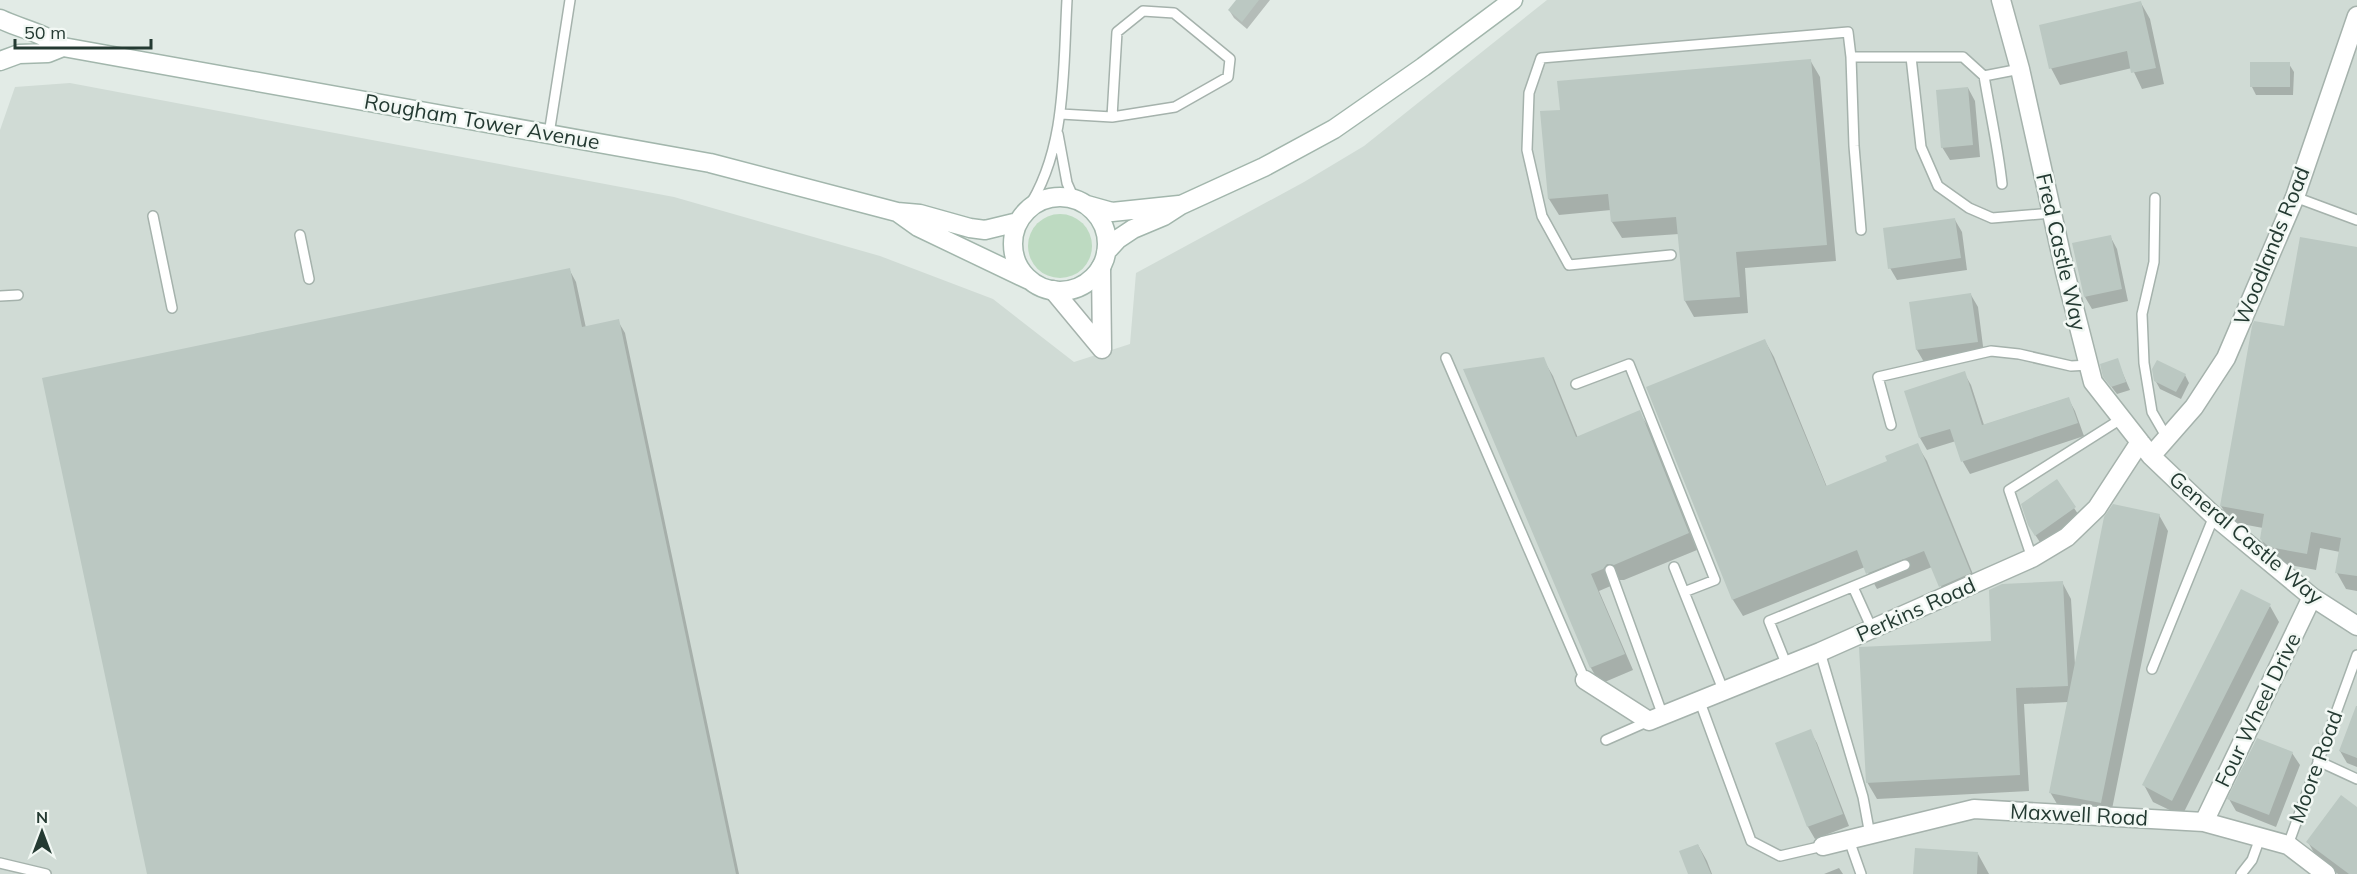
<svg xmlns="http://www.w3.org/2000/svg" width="2357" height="874" viewBox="0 0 2357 874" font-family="Mulish,sans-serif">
<rect width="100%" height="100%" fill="#e2ebe6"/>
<!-- built -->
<path fill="#d0dbd5" d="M 1547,0 L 2357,0 L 2357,874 L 0,874 L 0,130 L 15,87 L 70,83 L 674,197 L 880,256 L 993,299 L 1074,362 L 1130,344 L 1136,273 L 1304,182 L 1364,146 Z"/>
<!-- green -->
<path fill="#bddac1" d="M1028 246a32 32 0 1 1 64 0a32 32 0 1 1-64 0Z"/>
<!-- shadow -->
<path fill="#0003" d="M 1238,0 L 1270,0 L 1247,29 L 1234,18 L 1229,10 Z
M 2141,3 L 2150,19 L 2164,84 L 2142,89 L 2132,68 L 2060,85 L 2051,68 Z
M 1810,60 L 1820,77 L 1836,261 L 1745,268 L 1748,313 L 1694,317 L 1685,301 L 1679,234 L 1622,238 L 1612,222 L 1611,210 L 1559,215 L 1549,199 L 1562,111 Z
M 2252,63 L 2289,64 L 2294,72 L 2293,95 L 2256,95 L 2252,87 Z
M 1968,88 L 1975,101 L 1980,157 L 1950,160 L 1942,147 Z
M 1955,220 L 1962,232 L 1967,270 L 1897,280 L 1890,268 Z
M 2110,236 L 2117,249 L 2128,301 L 2092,309 L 2085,297 Z
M 2357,248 L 2357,591 L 2346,589 L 2337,573 L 2340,552 L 2320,548 L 2316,570 L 2280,563 L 2271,556 L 2261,539 L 2263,528 L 2231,522 L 2221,506 L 2285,328 Z
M 569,269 L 576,282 L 586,328 L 618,321 L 625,333 L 739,874 L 148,874 Z
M 1971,295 L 1978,307 L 1984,354 L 1924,362 L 1917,350 L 1911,303 Z
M 1765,341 L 1774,357 L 1827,487 L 1889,462 L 1917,445 L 1927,461 L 1979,589 L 1949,603 L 1932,567 L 1877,589 L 1865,567 L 1743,616 L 1733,600 L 1648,388 Z
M 1543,359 L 1553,376 L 1578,438 L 1639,412 L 1649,428 L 1697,550 L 1624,580 L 1617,580 L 1613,585 L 1599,591 L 1633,670 L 1600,684 L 1591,668 Z
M 2117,360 L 2130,390 L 2117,394 L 2110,385 Z
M 1964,373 L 1971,385 L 1984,425 L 2068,398 L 2075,411 L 2084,436 L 1970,474 L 1963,462 L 1956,441 L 1927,450 L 1920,438 Z
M 2185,375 L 2189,383 L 2181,399 L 2160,389 L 2155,380 Z
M 2056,481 L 2082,520 L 2043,547 L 2029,525 Z
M 2159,515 L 2168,531 L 2110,819 L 2060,809 L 2050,792 L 2068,702 L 2024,704 L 2029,791 L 1877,799 L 1867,782 L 1993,642 L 2062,582 L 2071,599 L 2075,665 Z
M 2270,606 L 2279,622 L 2182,816 L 2153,802 L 2144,785 Z
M 2357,707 L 2357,767 L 2347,763 L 2340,751 Z
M 1810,731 L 1817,743 L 1849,826 L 1815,839 L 1808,827 L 1777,743 Z
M 2292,753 L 2300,765 L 2276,827 L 2236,811 L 2229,799 Z
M 2357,809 L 2357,874 L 2338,874 L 2317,858 L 2308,842 Z
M 1698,845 L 1707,861 L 1712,874 L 1690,874 Z
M 1978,854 L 1989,874 L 1915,874 Z
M 1839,868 L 1843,874 L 1824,874 Z"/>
<!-- building -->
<path fill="#bbc8c2" d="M 1236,0 L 1259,0 L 1242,22 L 1228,10 Z
M 2141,1 L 2156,68 L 2131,73 L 2127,51 L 2049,69 L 2039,25 Z
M 1811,59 L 1827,245 L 1736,252 L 1740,297 L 1684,301 L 1676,217 L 1611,222 L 1608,194 L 1548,199 L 1540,111 L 1560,110 L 1557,81 Z
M 2250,62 L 2290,62 L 2290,87 L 2250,87 Z
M 1968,87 L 1973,145 L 1941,148 L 1936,90 Z
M 1955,218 L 1961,258 L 1888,269 L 1883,228 Z
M 2111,235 L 2122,289 L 2084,297 L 2072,243 Z
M 2300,237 L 2357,247 L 2357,576 L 2335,573 L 2341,538 L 2311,532 L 2307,554 L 2269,547 L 2260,539 L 2264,514 L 2220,506 L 2252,326 L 2254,321 L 2284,326 Z
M 570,268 L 582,327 L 619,319 L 736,874 L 147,874 L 42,378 Z
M 1971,293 L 1978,342 L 1916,350 L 1909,302 Z
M 1765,339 L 1826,486 L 1887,461 L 1885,456 L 1918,443 L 1971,573 L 1939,587 L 1924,551 L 1866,574 L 1857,550 L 1732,600 L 1646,387 Z
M 1544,357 L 1576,437 L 1640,410 L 1689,533 L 1614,565 L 1607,564 L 1603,569 L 1591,574 L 1625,654 L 1590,668 L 1463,369 Z
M 2118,358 L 2126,382 L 2111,387 L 2103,377 L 2100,364 Z
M 2157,360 L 2186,374 L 2176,392 L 2154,381 L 2152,369 Z
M 1965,371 L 1982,425 L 2069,397 L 2078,423 L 1961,462 L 1950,429 L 1919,438 L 1904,391 Z
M 2057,479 L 2076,507 L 2035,536 L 2028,525 L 2021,504 Z
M 2113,504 L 2160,514 L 2101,803 L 2049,793 L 2104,517 Z
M 2063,581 L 2068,686 L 2016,688 L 2020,775 L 1866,783 L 1859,647 L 1991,641 L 1989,590 L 2002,584 Z
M 2241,589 L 2271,604 L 2172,801 L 2142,785 Z
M 2356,706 L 2357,706 L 2357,758 L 2339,751 Z
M 1811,729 L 1843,814 L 1807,827 L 1775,743 Z
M 2257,738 L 2293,752 L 2269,815 L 2227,799 Z
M 2341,795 L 2357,807 L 2357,874 L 2349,874 L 2306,842 Z
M 1698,844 L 1711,874 L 1688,874 L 1679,851 Z
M 1915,848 L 1978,852 L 1977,874 L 1913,874 Z"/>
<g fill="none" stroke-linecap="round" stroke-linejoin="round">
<!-- lane casing -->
<g stroke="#a5b2ac" stroke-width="12">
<path id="lane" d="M 1911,57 L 1963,57 L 1984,76 C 1990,112 1998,147 2002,184
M 1984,76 L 2020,69
M 1061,114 L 1112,117 L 1117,32 L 1143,11 L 1174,13 L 1230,59 L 1228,77 L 1175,107 L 1112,117
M 549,134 L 570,0
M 1058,134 L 1067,183 L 1074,199
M 2295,197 L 2357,220
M 2155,198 L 2154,262 L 2142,314 L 2144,363 L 2152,412 L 2167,438
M 1026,211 C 1067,151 1063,70 1067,0
M 153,216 L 172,308
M 1861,230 L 1854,146 L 1851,57 L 1911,57 L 1921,147 L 1938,186 L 1969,208 L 1992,218 L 2052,213
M 300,235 L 309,279
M 1671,255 L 1569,265 L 1542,216 L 1527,150 L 1529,93 L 1541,58 L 1848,32 L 1851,57
M 0,296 L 18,295
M 1446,358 L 1585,680
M 1576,384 L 1629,364 L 1715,580 L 1684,592
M 1891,425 L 1878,377 L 1991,351 L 2019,354 L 2071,366 L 2089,365
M 2032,558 L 2009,490 L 2121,419
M 1674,567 L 1724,692
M 1610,570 L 1663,716
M 1853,587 L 1872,629
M 1820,652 L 1863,797 L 1870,835
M 1787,666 L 1769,621 L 1905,565
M 2152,669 L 2214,516
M 1700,702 L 1751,841 L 1780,856 L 1823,846
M 1606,740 L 1649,721
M 2318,761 L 2357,779
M 1849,840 L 1861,874
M 2288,845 L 2357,655
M 0,863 L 46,874
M 2241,874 L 2252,860 L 2260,838"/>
</g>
<!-- street casing -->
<g stroke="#a5b2ac" stroke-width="21">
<path id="street" d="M 2001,0 L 2020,69 L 2065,272 L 2093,382 L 2151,456 L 2214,516 L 2312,597 L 2357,626
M 1101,267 L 1102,349
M 1053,290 L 1102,349
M 2151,456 L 2194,407 L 2226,358 L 2295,197 L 2357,16
M 1585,680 L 1649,721 L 1820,652 L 2032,558 L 2067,537 L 2097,508 L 2140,442
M 2204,822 L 2312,597
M 1823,846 L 1974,809 L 2204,822 L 2288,845 L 2326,874"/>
</g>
<!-- secondary casing -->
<g stroke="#a2b6ac" stroke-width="21">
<path id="secondary" d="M 0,19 C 21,29 44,33 63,47 L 710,163 L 897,212 L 920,214 L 970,228 L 985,230 L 1018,222
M 0,61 L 19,54 L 48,53 L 63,47
M1013 244a47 47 0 1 1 94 0a47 47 0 1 1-94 0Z
M 1087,205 L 1112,212 L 1179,205
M 897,212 L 918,227 L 1029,280
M 1106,252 L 1118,239 L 1133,229 L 1164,216 L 1181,205 L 1264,167 L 1334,129 L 1423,67 L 1513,0"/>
</g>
<!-- lane -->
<use href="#lane" stroke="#fff" stroke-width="9"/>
<!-- street -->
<use href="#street" stroke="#fff" stroke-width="18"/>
<!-- secondary -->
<use href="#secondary" stroke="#fff" stroke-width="18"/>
</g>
<g text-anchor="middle" stroke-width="5" stroke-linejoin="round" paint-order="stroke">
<!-- street labels -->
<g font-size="21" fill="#243a32" stroke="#f2f8f4">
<text transform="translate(482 122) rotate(10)" y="7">Rougham Tower Avenue</text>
<text transform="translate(2272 246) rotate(-68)" y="7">Woodlands Road</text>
<text transform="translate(2061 252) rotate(77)" y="7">Fred Castle Way</text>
<text transform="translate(2246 538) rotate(40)" y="7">General Castle Way</text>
<text transform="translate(1916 610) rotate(-24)" y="7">Perkins Road</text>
<text transform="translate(2258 710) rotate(-64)" y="7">Four Wheel Drive</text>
<text transform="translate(2316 767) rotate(-70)" y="7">Moore Road</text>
<text transform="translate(2079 815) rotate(3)" y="7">Maxwell Road</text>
</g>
</g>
<!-- north arrow -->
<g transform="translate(42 832)" stroke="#f2f8f4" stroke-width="4.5" paint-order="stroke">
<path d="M0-4.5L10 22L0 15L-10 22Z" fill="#243a32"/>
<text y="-9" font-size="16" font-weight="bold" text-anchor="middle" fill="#243a32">N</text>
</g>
<!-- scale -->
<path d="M15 39v9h136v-9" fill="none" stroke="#243a32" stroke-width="3"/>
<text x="24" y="39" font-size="18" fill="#243a32" stroke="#f2f8f4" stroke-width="4.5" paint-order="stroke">50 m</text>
</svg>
